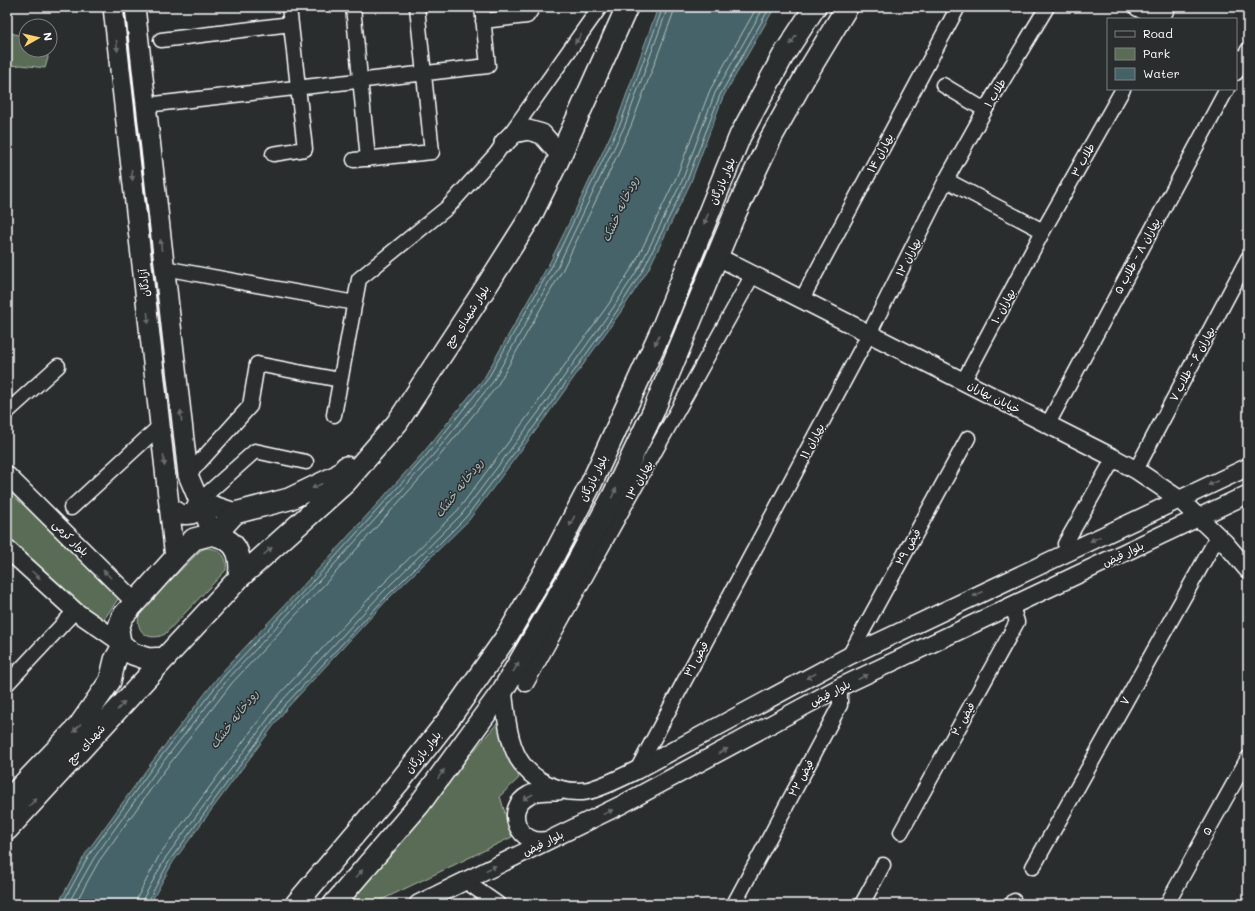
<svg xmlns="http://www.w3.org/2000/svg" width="1255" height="911" viewBox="0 0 1255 911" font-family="Mali,'Playpen Sans Arabic',sans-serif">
<rect width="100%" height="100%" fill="#2a2d2e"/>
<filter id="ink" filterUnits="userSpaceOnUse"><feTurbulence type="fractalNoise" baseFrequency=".025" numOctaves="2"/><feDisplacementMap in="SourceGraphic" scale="8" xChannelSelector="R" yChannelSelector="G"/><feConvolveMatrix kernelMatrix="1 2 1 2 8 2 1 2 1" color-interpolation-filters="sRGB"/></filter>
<g filter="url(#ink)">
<!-- green -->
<path fill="#5a6c55" stroke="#acb6aa" d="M 7,32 L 26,37 L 26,50 L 47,50 L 48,58 L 45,68 L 21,65 L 10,66 L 7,84 Z
M 7,485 L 121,595 L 100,625 L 82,611 L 7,537 Z
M 206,548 C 220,548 228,556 226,570 L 165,634 C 146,644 131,627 142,608 L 201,550 Z
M 499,721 L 519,778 L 500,796 L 512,837 L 373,904 L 345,904 Z"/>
<!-- water -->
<path fill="#456367" stroke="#8fa1a4" d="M 660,7 L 775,7 L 723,97 L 690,184 L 648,270 L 620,313 L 545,418 L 469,520 L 388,599 L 286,709 L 173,862 L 150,904 L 58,904 L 86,853 L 152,762 L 221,673 L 325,562 L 422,454 L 484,378 L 550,262 L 586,188 L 617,121 L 656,13 Z"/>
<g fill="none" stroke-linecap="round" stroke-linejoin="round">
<!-- shore -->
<path stroke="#b5c1c2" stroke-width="1" d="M 62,904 L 89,855 L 155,764 L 224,676 L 328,565 L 425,457 L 487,380 L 553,264 L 621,122 L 663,7
M 68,904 L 94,858 L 159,767 L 228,679 L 331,568 L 429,460 L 492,383 L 558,266 L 625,125 L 668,7
M 75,904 L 99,861 L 164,771 L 232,683 L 336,572 L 433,464 L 497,386 L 563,269 L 599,194 L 631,126 L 673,14 L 674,7
M 136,904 L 138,896 L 160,854 L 274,700 L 378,589 L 458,510 L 533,409 L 608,305 L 635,263 L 676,178 L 710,90 L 757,7
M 142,904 L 143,899 L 166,857 L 279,704 L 382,593 L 462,514 L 538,413 L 613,308 L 640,266 L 682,181 L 715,93 L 764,7
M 147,904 L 148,901 L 170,860 L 283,707 L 386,597 L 466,517 L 542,416 L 617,311 L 644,268 L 686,183 L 720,95 L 770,7"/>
<!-- minor casing -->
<g stroke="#fff" stroke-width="17">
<path id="minor" d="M 353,7 L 368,159
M 1162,19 L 1168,7
M 483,21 L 527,16 L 533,7
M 161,40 L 291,24
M 1236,73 L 1248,50
M 943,85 L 985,110
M 146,105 L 488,66 L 482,7
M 273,154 L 305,149 L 289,7
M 354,160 L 432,152 L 417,7
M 946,180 L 1043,231
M 164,268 L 355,303
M 802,299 L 958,7
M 963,382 L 1043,231 L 1123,89
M 7,412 L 58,366
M 334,415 L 359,279 L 448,207 L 496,154 L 600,7
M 1048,424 L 1227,89
M 1136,470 L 1248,258
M 188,475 L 250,406 L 257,364 L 340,380
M 199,501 L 255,451 L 306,462
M 71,508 L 160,426
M 1065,544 L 1114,458
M 849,656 L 968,438
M 7,684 L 75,611
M 526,684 L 752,276
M 637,770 L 869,334 L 946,180 L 985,110 L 1047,7
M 901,832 L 1017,622 L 1012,606
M 1033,867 L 1218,536
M 465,881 L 498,904
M 734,904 L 840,705 L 840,687
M 862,904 L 883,865
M 1012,904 L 1014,901
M 1167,904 L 1248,758"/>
</g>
<!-- tertiary casing -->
<g stroke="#fff" stroke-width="20">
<path id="tertiary" d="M 1137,7 L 1160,19
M 1236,58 L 1248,64
M 718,257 L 1114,458 L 1136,470 L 1179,499 L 1225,543 L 1248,570
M 7,475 L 135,602
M 7,549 L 75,611 L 120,642
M 503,690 C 506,712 507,738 518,758 C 532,782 560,794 586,791 C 602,788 623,777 637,770 L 849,656 L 1248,467
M 549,840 C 519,848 502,809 529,795 C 538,790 550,791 559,791
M 418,904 L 623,804 L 840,687 L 1248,494"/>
</g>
<!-- secondary casing -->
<g stroke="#fff" stroke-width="22">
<path id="secondary" d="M 113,7 L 175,558
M 135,7 L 188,475 L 213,534
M 504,143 L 514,133 L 528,130 L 542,134 L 555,149
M 169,507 C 178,513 181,516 192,514 L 196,509 L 199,501 L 235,513"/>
</g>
<!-- primary casing -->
<g stroke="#fff" stroke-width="24">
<path id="primary" d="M 215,535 L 235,513 L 289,499 L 339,475 L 346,467
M 239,578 C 241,564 241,548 227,540 C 223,537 217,536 213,534 L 194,539 L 175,558 L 122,617 L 118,630 L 120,642 L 123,646 L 133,654 L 148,659 L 165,658 L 239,578 L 346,482 L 397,423 L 486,287 L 531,216 L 557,163 L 627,7
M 7,801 L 79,726 L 110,681 L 115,660 L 123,646
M 7,830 L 165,658
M 296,904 L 400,781 L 448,720 L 507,636 L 553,557 L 591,484 L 661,331 L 740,136 L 783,56 L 815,7
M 334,904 L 419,805 L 503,690 L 573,570 L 614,494 L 653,412 L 733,218 L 771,138 L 806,75 L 847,7"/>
</g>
<!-- minor -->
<use href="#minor" stroke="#2a2d2e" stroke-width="14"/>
<!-- tertiary -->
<use href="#tertiary" stroke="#2a2d2e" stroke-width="17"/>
<!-- secondary -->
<use href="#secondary" stroke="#2a2d2e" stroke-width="19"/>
<!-- primary -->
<use href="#primary" stroke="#2a2d2e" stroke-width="21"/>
</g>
<!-- one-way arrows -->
<defs><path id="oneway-solid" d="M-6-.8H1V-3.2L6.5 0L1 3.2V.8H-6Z"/></defs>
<g fill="#6a6c6d">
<use href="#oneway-solid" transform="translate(578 39) rotate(125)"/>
<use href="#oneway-solid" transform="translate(793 40) rotate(123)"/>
<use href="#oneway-solid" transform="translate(117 46) rotate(84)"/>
<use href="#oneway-solid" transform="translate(132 175) rotate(84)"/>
<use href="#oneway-solid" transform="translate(706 219) rotate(113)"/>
<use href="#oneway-solid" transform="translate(161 245) rotate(-96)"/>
<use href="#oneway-solid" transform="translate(148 318) rotate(84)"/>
<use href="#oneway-solid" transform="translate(657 340) rotate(115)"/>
<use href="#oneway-solid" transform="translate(181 416) rotate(-97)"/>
<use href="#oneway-solid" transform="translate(164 461) rotate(84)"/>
<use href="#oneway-solid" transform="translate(1213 483) rotate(155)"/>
<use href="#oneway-solid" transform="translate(317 486) rotate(154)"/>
<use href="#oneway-solid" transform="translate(614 493) rotate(-63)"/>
<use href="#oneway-solid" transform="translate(572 521) rotate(117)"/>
<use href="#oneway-solid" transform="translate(1095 539) rotate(155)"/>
<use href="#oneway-solid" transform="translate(268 551) rotate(-42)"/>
<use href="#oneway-solid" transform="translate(107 574) rotate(-135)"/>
<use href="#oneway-solid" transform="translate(36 575) rotate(42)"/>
<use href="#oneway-solid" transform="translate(978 594) rotate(155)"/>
<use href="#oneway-solid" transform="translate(516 667) rotate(-60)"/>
<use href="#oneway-solid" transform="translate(811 676) rotate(152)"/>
<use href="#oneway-solid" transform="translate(863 677) rotate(-25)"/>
<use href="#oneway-solid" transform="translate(121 706) rotate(-47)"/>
<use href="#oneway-solid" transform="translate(77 728) rotate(131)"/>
<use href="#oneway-solid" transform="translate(723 751) rotate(-28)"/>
<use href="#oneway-solid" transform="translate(441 774) rotate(-54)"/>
<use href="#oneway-solid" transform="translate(528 797) rotate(150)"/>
<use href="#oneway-solid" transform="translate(33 802) rotate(-47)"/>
<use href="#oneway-solid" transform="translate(608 812) rotate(-26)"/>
<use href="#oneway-solid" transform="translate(491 868) rotate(-26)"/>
<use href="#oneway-solid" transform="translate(359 874) rotate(-50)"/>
</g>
</g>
<g text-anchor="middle" stroke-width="3" stroke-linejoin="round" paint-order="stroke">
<!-- street labels -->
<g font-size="11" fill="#fff" stroke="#2a2d2e">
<text transform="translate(995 93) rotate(-59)" y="4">طلاب ۱</text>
<text transform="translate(880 153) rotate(-62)" y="4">بهاران ۱۴</text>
<text transform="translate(1083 160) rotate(-61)" y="4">طلاب ۳</text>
<text transform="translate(722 181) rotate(-67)" y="4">بلوار بازرگان</text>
<text transform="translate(1137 256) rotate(-62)" y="4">بهاران ۸ - طلاب ۵</text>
<text transform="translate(908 257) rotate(-63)" y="4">بهاران ۱۲</text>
<text transform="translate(144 283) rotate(-96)" y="4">آزادگان</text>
<text transform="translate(1003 306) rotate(-62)" y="4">بهاران ۱۰</text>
<text transform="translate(467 316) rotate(-57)" y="4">بلوار شهدای حج</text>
<text transform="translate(1192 364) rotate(-62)" y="4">بهاران ۶ - طلاب ۷</text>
<text transform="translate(994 397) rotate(27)" y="4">خیابان بهاران</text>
<text transform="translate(812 441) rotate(-62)" y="4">بهاران ۱۱</text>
<text transform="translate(593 478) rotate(-64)" y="4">بلوار بازرگان</text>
<text transform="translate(639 480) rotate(-61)" y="4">بهاران ۱۳</text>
<text transform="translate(71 538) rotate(45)" y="4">بلوار کرمی</text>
<text transform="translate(908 547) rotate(-61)" y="4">فیض ۲۹</text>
<text transform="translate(1123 554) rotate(-25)" y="4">بلوار فیض</text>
<text transform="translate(696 659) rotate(-62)" y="4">فیض ۳۱</text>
<text transform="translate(830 693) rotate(-27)" y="4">بلوار فیض</text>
<text transform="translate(1125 701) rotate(-61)" y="4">۷</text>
<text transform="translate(963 719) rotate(-61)" y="4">فیض ۲۰</text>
<text transform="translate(86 744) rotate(-47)" y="4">شهدای حج</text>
<text transform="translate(423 752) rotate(-51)" y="4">بلوار بازرگان</text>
<text transform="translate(801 778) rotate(-62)" y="4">فیض ۲۲</text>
<text transform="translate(1207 831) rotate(-61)" y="4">۵</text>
<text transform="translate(543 843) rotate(-26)" y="4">بلوار فیض</text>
</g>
<!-- water labels -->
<g font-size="12" font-style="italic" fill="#abb9bb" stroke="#2a2d2e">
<text transform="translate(620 209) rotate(-65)" y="4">رودخانه خشک</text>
<text transform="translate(459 488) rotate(-52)" y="4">رودخانه خشک</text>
<text transform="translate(234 719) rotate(-52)" y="4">رودخانه خشک</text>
</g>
</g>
<!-- margin -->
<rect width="1255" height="911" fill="none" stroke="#2a2d2e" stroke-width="24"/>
<rect x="12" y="12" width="1231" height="887" fill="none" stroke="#fff" stroke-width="1.5" filter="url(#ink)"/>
<!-- legend -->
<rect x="1107" y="18" width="130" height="72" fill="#2a2d2e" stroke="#7f8182"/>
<rect x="1115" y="31" width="20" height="6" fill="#2a2d2e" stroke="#7f8182"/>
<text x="1143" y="38" font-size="12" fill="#ffffff">Road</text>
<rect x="1115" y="48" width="20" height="12" fill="#5a6c55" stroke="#7f8182"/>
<text x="1143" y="58" font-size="12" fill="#ffffff">Park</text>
<rect x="1115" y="68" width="20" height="12" fill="#456367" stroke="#7f8182"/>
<text x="1143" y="78" font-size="12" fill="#ffffff">Water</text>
<!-- north arrow -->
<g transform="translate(38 38) rotate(82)"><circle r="19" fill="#2a2d2e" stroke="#7f8182"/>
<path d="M0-3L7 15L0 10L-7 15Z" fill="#ffd166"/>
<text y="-6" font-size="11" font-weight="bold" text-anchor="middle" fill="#ffffff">N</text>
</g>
</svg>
